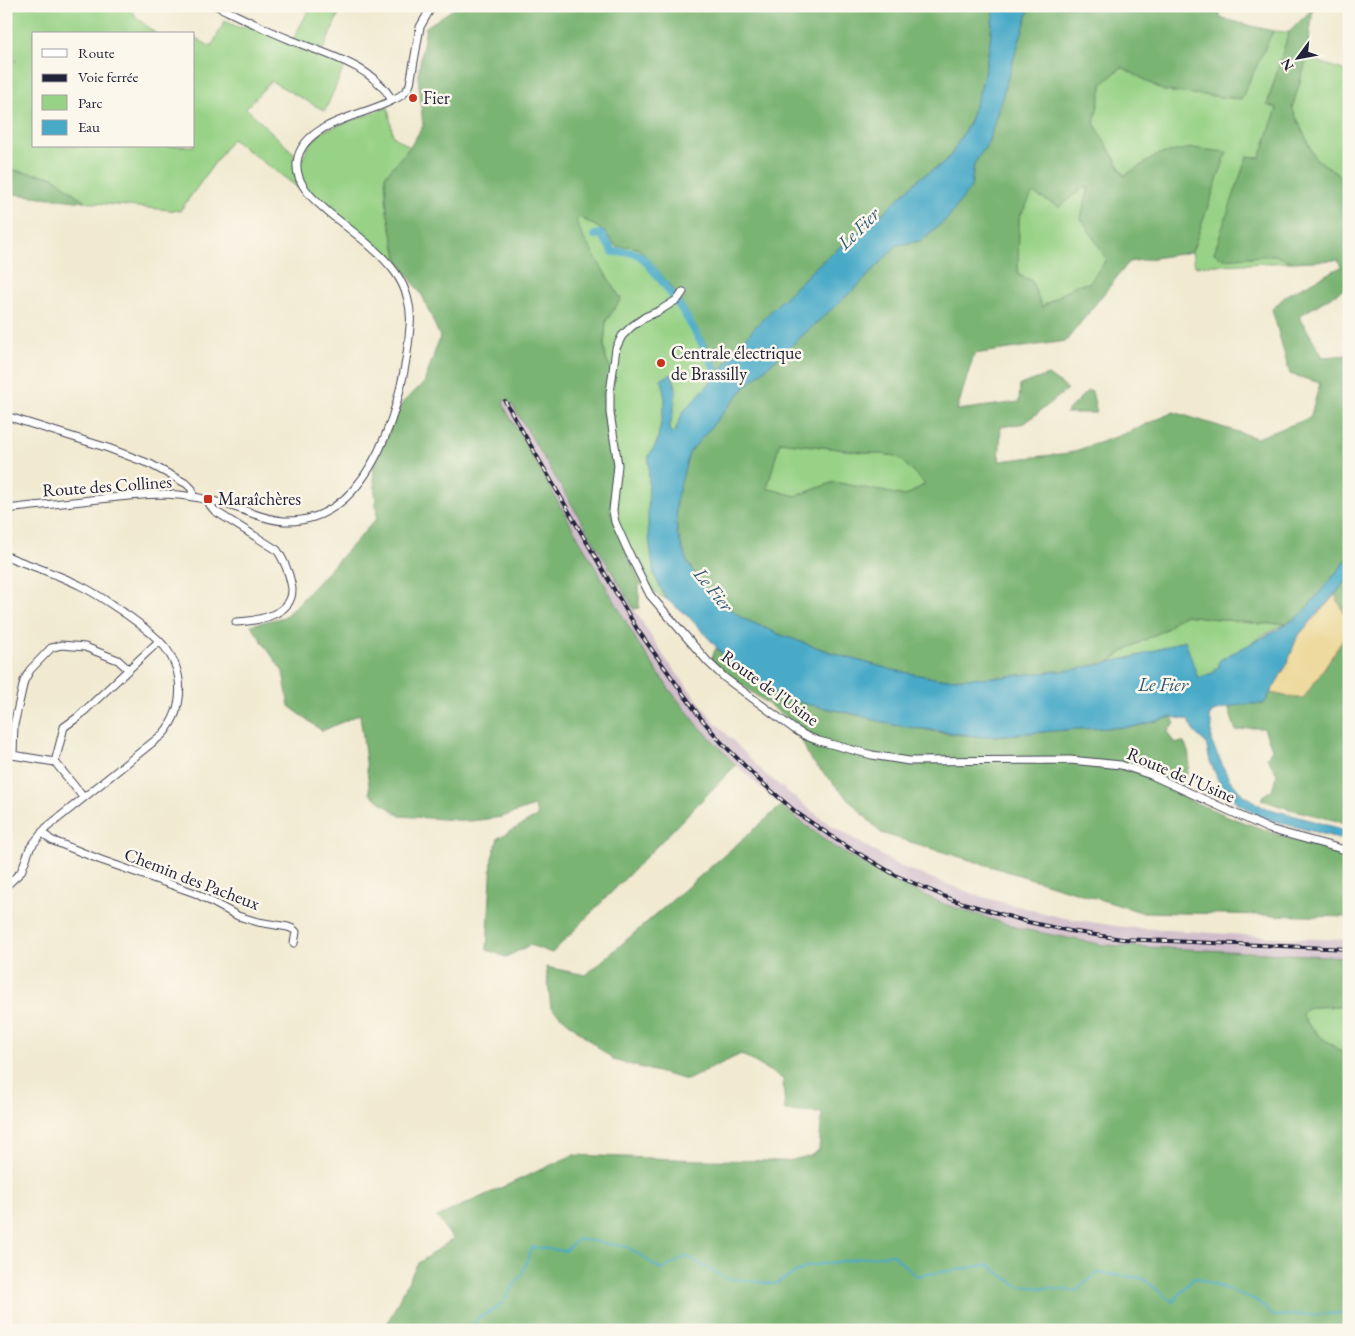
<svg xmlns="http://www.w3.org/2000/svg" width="1355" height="1336" viewBox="0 0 1355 1336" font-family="'EB Garamond',serif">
<rect width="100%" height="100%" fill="#fbf7ec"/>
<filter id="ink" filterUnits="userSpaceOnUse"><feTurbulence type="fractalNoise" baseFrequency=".02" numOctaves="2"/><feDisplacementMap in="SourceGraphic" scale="10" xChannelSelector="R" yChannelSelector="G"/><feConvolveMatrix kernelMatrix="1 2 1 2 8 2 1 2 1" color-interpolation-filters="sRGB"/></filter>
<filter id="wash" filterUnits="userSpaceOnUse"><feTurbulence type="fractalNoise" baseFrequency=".0096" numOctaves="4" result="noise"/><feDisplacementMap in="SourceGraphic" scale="20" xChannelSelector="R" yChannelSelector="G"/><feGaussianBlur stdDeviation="1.12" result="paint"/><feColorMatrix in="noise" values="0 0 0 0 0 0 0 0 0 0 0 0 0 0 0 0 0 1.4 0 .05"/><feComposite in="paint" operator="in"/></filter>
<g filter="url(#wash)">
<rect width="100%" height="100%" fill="#f1ead1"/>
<!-- industrial -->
<path fill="#d1bdcb" d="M 507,400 L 513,406 L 634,609 L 665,658 L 713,720 L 765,774 L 826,822 L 901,867 L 979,896 L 1059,917 L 1123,927 L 1290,938 L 1349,940 L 1349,957 L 1104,945 L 1022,929 L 944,904 L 888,879 L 834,847 L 781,806 L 736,765 L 697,724 L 669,689 L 637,641 L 506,410 L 503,402 Z"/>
<!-- green -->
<path fill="#98d286" stroke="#5d7a60" d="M 6,6 L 129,6 L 137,18 L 156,34 L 34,34 L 34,146 L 194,146 L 194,37 L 211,47 L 225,21 L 240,28 L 247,24 L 292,41 L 311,6 L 342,6 L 321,55 L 345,65 L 325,111 L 271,81 L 246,108 L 302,161 C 307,148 312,139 323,131 L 388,107 L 393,136 L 410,147 L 385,176 L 387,211 L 398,261 L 232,139 L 180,211 L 85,202 L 54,177 L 6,169 L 6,58 L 16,62 L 6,39 Z
M 1273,31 L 1289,32 L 1267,105 L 1277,108 L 1260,159 L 1247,156 L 1224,259 L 1274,255 L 1293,262 L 1195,266 L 1192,252 L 1226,152 L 1159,154 L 1125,176 L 1094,123 L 1103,83 L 1122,67 L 1164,91 L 1241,99 Z
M 1307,58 L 1349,72 L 1349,181 L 1315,158 L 1292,108 Z
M 1083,188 L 1089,188 L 1081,218 L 1107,259 L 1089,283 L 1076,285 L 1041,307 L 1031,280 L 1018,275 L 1019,218 L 1033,192 L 1059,207 Z
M 579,217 L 604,231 L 613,244 L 624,247 L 631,246 L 639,249 L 672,287 L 712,354 L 718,374 L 683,412 L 674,435 L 671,433 L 670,427 L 676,389 L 675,382 L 663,383 L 665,402 L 657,443 L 649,456 L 648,529 L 654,575 L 666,599 L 639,583 L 610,511 L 614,463 L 603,404 L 604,392 L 613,384 L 615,377 L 606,359 L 604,347 L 606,321 L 621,299 L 584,239 L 576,221 Z
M 779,442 L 897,456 L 925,484 L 906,496 L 834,482 L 796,496 L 767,489 Z
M 1185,615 L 1260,624 L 1287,623 L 1260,637 L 1219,667 L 1215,672 L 1198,678 L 1141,655 L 1109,662 L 1129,648 L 1168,628 L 1174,621 Z
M 1349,1003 L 1349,1057 C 1332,1045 1311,1033 1302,1014 L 1306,1008 C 1321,1005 1335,1009 1349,1003 Z"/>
<!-- forest -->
<path fill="#7ab473" stroke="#4e6b57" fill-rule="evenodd" d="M 458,6 L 994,6 L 989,48 L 982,84 L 970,121 L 951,155 L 944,163 L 921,177 L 883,213 L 819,264 L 753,329 L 718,374 L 712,354 L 672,287 L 639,249 L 631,246 L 617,247 L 604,231 L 580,217 L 576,221 L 584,239 L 621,299 L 606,321 L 604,347 L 606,359 L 615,377 L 613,384 L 604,392 L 603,404 L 614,463 L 610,511 L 639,583 L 639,608 L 634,609 L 513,406 L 507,400 L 503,402 L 506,410 L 637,641 L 669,689 L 697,724 L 736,765 L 552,953 L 530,945 L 506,957 L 487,950 L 492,858 L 498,838 L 538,816 L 534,806 L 502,817 L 471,821 L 400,816 L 370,794 L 360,714 L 322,731 L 289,706 L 283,672 L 251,625 L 284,617 L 296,606 L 377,518 L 373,465 L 402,403 L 424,383 L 440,337 L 423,297 L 398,261 L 387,211 L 385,176 L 410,147 L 423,126 L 418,75 L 426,27 Z
M 1030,6 L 1220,6 L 1220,18 L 1273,31 L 1241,99 L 1164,91 L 1122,67 L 1103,83 L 1094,123 L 1124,176 L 1159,154 L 1192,148 L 1227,152 L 1192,252 L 1129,262 L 1066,341 L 974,354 L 957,410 L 1019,402 L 1020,385 L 1048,375 L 1068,389 L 1025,423 L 1001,427 L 999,461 L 1069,453 L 1124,434 L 1174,412 L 1257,438 L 1310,418 L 1320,383 L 1290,374 L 1272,309 L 1288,294 L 1341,267 L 1338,260 L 1293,262 L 1274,255 L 1224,259 L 1214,253 L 1247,156 L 1260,158 L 1277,108 L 1267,105 L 1289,32 L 1313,8 L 1307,58 L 1292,108 L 1315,158 L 1349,181 L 1349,286 L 1299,316 L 1323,357 L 1349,355 L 1349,557 L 1302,614 L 1287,623 L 1260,624 L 1185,615 L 1174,621 L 1168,628 L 1129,648 L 1109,662 L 1078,669 L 1001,677 L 939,679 L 893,670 L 842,656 L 781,635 L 742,618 L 705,590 L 687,562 L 677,533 L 676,501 L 689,453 L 745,387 L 861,283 L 897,245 L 920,241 L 948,218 L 971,187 L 974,164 L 988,143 ZM 1083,188 L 1089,188 L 1081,218 L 1107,259 L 1089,283 L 1076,285 L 1042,307 L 1031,280 L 1018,275 L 1019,218 L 1033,193 L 1059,207 ZM 780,442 L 897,456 L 925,484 L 906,496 L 834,482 L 796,496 L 767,488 Z
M 6,169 L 54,177 L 85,202 L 6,193 Z
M 1087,391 L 1092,391 L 1097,413 L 1065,413 Z
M 1349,578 L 1349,623 L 1335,595 Z
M 1349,631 L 1349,824 L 1286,808 L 1262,800 L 1264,795 L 1272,790 L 1277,774 L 1267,758 L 1272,749 L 1264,728 L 1250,728 L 1236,731 L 1228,707 L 1246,703 L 1264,704 L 1270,693 L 1303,699 Z
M 716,648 L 731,663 L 752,677 L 761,687 L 782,697 L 806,704 L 936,732 L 982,737 L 1077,729 L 1133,727 L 1172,717 L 1175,724 L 1169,729 L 1168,733 L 1172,740 L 1177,743 L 1183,742 C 1196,759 1185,777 1179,796 L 1240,821 L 1285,837 L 1349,854 L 1349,917 L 1141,912 L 881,833 L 810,759 L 794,723 L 727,674 L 711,659 Z
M 781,806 L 834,847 L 889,879 L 944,904 L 1022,929 L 1104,945 L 1349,957 L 1349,1003 C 1335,1009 1321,1005 1306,1008 L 1302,1014 C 1310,1033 1332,1045 1349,1057 L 1349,1330 L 384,1330 L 417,1264 L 453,1239 L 437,1217 L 573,1155 L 700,1160 L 787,1161 L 810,1156 L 819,1150 L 822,1113 L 785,1111 L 783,1079 L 741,1054 L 687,1080 L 613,1060 L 551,1008 L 546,967 L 586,975 Z"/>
<!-- sand -->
<path fill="#eeda9e" stroke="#887e6c" d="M 1335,595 L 1349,623 L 1349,631 L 1303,699 L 1270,693 L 1287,664 L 1297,637 Z"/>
<!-- water -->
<path fill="#48aac8" stroke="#356682" d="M 994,6 L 1030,6 L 988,143 L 974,164 L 971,187 L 948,218 L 920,241 L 897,245 L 861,283 L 745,387 L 689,453 L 676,501 L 677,533 L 687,562 L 705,590 L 742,618 L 781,635 L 842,656 L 893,670 L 939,679 L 1001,677 L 1078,669 L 1141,655 L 1185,640 L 1198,678 L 1215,672 L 1214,669 L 1219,667 L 1218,663 L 1221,659 L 1277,630 L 1302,614 L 1349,557 L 1349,578 L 1297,637 L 1287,664 L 1264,704 C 1245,703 1229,706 1211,713 L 1211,715 L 1209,717 L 1212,725 L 1211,741 L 1229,779 L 1243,795 L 1263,807 L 1349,831 L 1349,841 L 1263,818 L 1237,803 L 1219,782 L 1210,761 L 1206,743 L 1195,733 L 1188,720 L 1172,717 L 1133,727 L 1077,729 L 982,737 L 893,725 L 850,713 L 806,704 L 782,697 L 761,687 L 752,677 L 731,663 L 690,618 L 666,599 L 654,575 L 648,529 L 649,455 L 657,443 L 665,402 L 663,383 L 660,380 L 671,374 C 680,390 673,410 670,427 L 671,432 L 674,434 L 683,412 L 718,374 L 753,329 L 780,302 L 819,264 L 883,213 L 921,177 L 944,163 L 951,155 L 970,121 L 982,84 L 989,48 Z"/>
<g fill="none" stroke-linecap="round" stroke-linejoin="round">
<!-- stream -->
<path stroke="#48aac8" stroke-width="2" d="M 715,368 L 718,375
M 470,1330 L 478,1318 L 499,1307 L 522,1274 L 532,1247 L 565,1251 L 578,1239 L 628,1247 L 662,1270 L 686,1256 L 725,1278 L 775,1284 L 808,1266 L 892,1254 L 916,1276 L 988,1265 L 1018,1286 L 1076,1291 L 1097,1273 L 1142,1278 L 1173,1302 L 1194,1277 L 1256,1300 L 1274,1316 L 1349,1313"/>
<!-- canal -->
<path stroke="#48aac8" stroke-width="8" d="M 595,235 L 601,234 L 613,252 C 621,253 629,250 636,254 C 643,256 648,265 653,270 C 678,300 697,334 715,368"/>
</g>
</g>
<g filter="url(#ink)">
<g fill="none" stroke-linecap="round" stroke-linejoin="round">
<!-- minor casing -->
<g stroke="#414052" stroke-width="9">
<path id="minor" d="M 217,6 C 242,18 266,30 291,40 C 327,55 372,65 392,100
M 683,292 L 678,299 L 659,311 L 645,317 L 631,327 L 622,336 L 616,348 L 610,393 L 610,413 L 618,465 L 613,511 L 615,522 L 629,553 L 650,595 L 708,662 L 725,678 L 794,729 L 806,736 L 819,741 L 872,755 L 909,761 L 1070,760 L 1121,765 L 1151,775 L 1269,829 L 1349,851
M 6,416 L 108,448 L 150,464 L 187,484 L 192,489 L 193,497
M 208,499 L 210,505 L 215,511 L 277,550 C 282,557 286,566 289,575 C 290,580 292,585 292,590 C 292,616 255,621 236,622
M 6,509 C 40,505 74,502 109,498 C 128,496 147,494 166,494 C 187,495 208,499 228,505 C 246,510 264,520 284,521 C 373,525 405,396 410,326 C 412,307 406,287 395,272 C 379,250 349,229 328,212 C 321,205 312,199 306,190 C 299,181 295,169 298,157 C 308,122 362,116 391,101 C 399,97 407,93 410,84 L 420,27 L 432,6
M 6,556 C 31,566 57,574 81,586 C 96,593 109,603 123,612 C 137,622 153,633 164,646 C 185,672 185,708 163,734 L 46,828 L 30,848 L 21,872 L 6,886
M 6,754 L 55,762 L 83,797
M 13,755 L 14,725 L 24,681 L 30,670 L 51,648 L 61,645 L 85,647 L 118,660 L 129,670
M 55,762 L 64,727 L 78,717 L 159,641
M 42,832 L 51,840 L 101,860 L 195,893 L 238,916 L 258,922 L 288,927 L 293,929 L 296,932 L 294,943"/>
</g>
<!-- minor -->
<use href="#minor" stroke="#fff" stroke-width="7"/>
<!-- rail casing -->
<g stroke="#22223b" stroke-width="4">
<path id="rail" d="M 505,401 L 637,629 L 700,717 L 721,742 L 759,780 L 797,813 L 846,846 L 897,876 L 953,900 L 1028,922 L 1070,931 L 1122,939 L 1349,949"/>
</g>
<!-- rail -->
<use href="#rail" stroke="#fbf7ec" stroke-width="2" stroke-dasharray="5.5" stroke-linecap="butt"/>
</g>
</g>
<!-- markers -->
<g fill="#c8321e" stroke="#fbf7ec" stroke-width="2">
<circle cx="413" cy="98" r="5"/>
<circle cx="661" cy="363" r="5"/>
<rect x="203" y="494" width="10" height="10" rx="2.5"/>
</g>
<g text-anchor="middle" stroke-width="5" stroke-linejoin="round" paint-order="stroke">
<!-- poi labels -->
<g font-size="18" fill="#22223b" stroke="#fbf7ec" text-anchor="start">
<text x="423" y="104">Fier</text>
<text x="671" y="359">Centrale électrique<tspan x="671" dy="21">de Brassilly</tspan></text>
<text x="218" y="505">Maraîchères</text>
</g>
<!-- street labels -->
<g font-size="18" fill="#22223b" stroke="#fbf7ec">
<text transform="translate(107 486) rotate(-4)" y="6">Route des Collines</text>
<text transform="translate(770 688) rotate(36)" y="6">Route de l'Usine</text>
<text transform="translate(1181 775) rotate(23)" y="6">Route de l'Usine</text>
<text transform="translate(192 879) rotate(21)" y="6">Chemin des Pacheux</text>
</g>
<!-- water labels -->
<g font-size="19" font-style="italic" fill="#315873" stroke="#fbf7ec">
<text transform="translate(858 228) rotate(-45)" y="7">Le Fier</text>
<text transform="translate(714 589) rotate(51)" y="7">Le Fier</text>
<text x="1163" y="691">Le Fier</text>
</g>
</g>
<!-- margin -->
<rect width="1355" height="1336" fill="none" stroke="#fbf7ec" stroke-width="25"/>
<!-- legend -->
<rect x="32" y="32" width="162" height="115" fill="#fbf7ec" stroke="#a4a2a5"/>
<rect x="42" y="49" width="25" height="8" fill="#ffffff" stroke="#a4a2a5"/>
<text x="78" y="58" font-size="15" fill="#22223b">Route</text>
<rect x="42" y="74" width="25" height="8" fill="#22223b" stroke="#a4a2a5"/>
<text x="78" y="82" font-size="15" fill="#22223b">Voie ferrée</text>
<rect x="42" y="95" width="25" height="15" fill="#98d286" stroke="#a4a2a5"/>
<text x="78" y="108" font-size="15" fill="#22223b">Parc</text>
<rect x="42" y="120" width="25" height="15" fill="#48aac8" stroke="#a4a2a5"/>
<text x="78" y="132" font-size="15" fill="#22223b">Eau</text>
<!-- north arrow -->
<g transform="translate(1298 58) rotate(238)" stroke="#fbf7ec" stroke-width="4" paint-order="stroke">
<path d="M0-4L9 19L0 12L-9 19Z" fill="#22223b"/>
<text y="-8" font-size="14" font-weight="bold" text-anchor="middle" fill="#22223b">N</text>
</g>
</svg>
